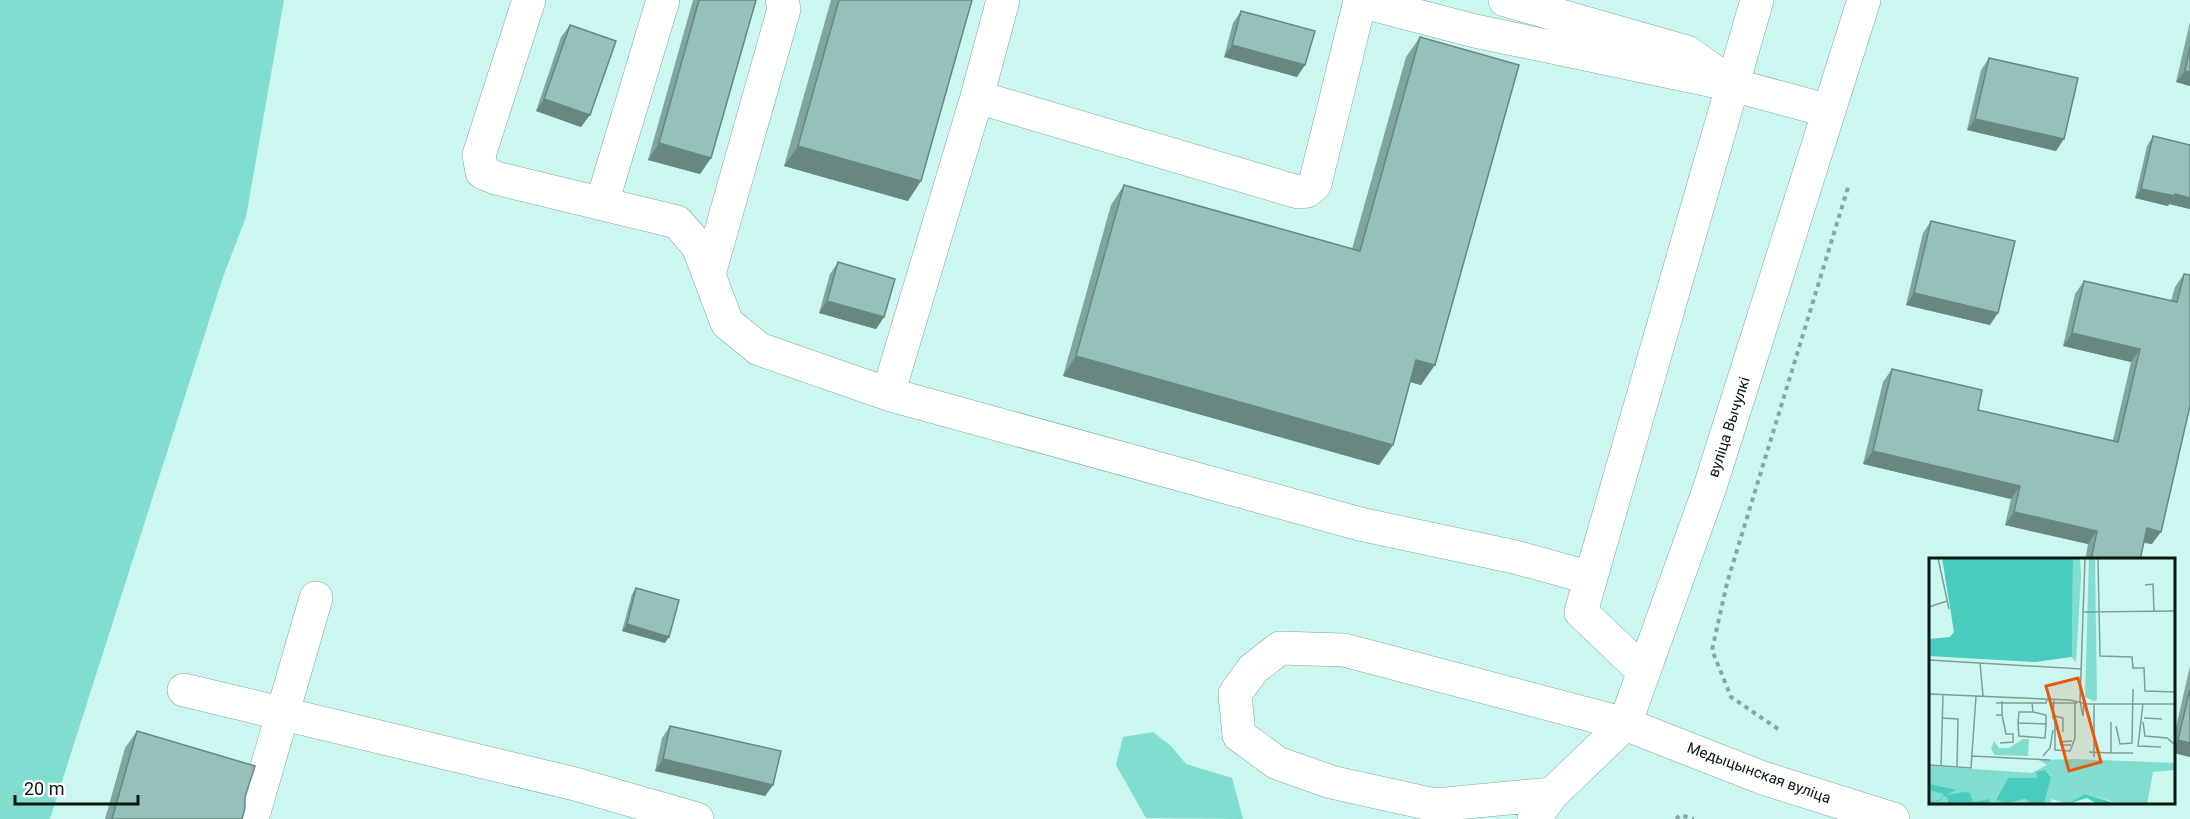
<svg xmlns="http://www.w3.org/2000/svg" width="2190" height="819" viewBox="0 0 2190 819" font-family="Roboto,sans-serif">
<rect width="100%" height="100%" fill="#cbf7f0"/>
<!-- green -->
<path fill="#80ddcf" d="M 0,0 L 284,0 L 246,217 L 223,277 L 50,819 L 0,819 Z
M 1153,732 L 1171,746 L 1186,764 L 1232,778 L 1243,819 L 1146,818 L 1116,765 L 1123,737 Z"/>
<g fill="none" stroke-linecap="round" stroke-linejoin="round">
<!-- minor casing -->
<g stroke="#7da7a0" stroke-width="34">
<path id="minor" d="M 529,0 L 479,155 L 482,172 L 496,178 L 677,222 L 698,246 L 727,323 L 759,349 L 888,394 L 1360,524 L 1515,557 L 1591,578
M 1505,0 L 1687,52 L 1733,85 L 1829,111
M 977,97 L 1298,192 L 1307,191 L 1315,184 L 1360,1 L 1475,31 L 1733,85
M 602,203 L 663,0
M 709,274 L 784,9 L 782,0
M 888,394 L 977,97 L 1003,0
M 1644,672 L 1581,612 L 1757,0
M 184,690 L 575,784 L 697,819
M 1552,794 L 1435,805 L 1331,782 L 1277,763 L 1239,735 L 1235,694 L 1253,669 L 1280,648 L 1344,650 L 1625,724 L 1763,778 L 1893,819
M 252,819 L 316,598
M 1534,819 L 1552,794 L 1625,724 L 1709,490 L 1864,0"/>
</g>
<!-- path -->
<path stroke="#85a7a1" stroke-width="4" stroke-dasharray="4.5 4.5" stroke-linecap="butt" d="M 1778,729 L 1731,697 L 1712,650 L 1727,583 L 1849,184
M 1676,819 L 1680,815 L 1694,819"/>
<!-- minor -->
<use href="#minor" stroke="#fff" stroke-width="33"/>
</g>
<!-- wall -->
<path fill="#81a6a0" d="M 693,0 L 756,0 L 711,158 L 700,174 L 648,160 Z
M 831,0 L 972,0 L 908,201 L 784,166 Z
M 1241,11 L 1297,77 L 1224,57 L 1233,23 Z
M 2190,22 L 2190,86 L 2176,82 Z
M 570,25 L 581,127 L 536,111 L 561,37 Z
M 1420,37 L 1421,385 L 1410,382 L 1393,445 L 1379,465 L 1063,376 L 1111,205 L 1124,185 L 1352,249 L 1406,57 Z
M 1989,58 L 2056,151 L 1967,130 L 1981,70 Z
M 2153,136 L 2190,145 L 2190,209 L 2169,204 L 2168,206 L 2135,198 L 2147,146 Z
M 1931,221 L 1990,325 L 1906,305 L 1923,233 Z
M 838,262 L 884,317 L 876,329 L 819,313 L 830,274 Z
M 2184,274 L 2152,544 L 2144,543 L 2140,560 L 2085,560 L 2088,544 L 2005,525 L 2011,499 L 1863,464 L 1883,382 L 1892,369 L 1978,410 L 2113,440 L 2131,362 L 2063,346 L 2075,294 L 2084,281 L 2171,301 L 2175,287 Z
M 636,588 L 665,643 L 622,631 L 632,594 Z
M 2190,666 L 2190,757 L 2174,753 L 2174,736 Z
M 670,726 L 773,785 L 765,796 L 655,771 L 662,738 Z
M 137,731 L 242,819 L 105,819 L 125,748 Z"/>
<!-- shaded-wall -->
<path fill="#698782" d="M 1232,45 L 1305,65 L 1297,77 L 1224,57 Z
M 2185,71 L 2190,72 L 2190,86 L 2176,82 Z
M 544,99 L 590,115 L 581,127 L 536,111 Z
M 1975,119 L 2064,139 L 2056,151 L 1967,130 Z
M 659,143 L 711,158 L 700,174 L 648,160 Z
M 798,146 L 921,181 L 908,201 L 784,166 Z
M 2141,189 L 2175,194 L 2190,198 L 2190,209 L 2169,204 L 2168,206 L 2135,198 Z
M 1914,293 L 1998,313 L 1990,325 L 1906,305 Z
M 827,301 L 884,317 L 876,329 L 819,313 Z
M 2072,333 L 2140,349 L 2131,362 L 2063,346 Z
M 1076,356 L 1393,445 L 1379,465 L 1063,376 Z
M 1416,360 L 1435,365 L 1421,385 L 1403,380 Z
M 1873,451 L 2020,486 L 2011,499 L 1863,464 Z
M 2014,512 L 2097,531 L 2088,544 L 2005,525 Z
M 2147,528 L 2161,532 L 2152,544 L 2138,541 Z
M 627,624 L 669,637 L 665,643 L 622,631 Z
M 2178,740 L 2190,743 L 2190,757 L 2174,753 L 2174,747 Z
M 663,759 L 773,785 L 765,796 L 655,771 Z"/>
<!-- building -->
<path fill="#96c1ba" stroke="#698782" stroke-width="1.5" d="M 699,0 L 756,0 L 711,158 L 659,143 Z
M 839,0 L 972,0 L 921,181 L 798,146 Z
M 1241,11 L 1315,31 L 1305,65 L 1232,45 Z
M 570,25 L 616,41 L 590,115 L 544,99 Z
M 1420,37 L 1519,65 L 1435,365 L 1416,360 L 1393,445 L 1076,356 L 1124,185 L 1360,251 Z
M 2190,47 L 2190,72 L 2185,71 Z
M 1989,58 L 2078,78 L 2064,139 L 1975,119 Z
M 2153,136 L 2190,145 L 2190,198 L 2175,194 L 2175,196 L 2141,189 Z
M 1931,221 L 2015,241 L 1998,313 L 1914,293 Z
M 838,262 L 895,279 L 884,317 L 827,301 Z
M 2184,274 L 2190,275 L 2190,406 L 2161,532 L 2147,528 L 2140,560 L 2091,560 L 2097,531 L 2014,512 L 2020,486 L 1873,451 L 1892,369 L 1982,390 L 1978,410 L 2118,442 L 2140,349 L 2072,333 L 2084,281 L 2177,302 Z
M 636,588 L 679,600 L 669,637 L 627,624 Z
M 2190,689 L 2190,743 L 2178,740 Z
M 670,726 L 781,751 L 773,785 L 663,759 Z
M 137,731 L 255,766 L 245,797 L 245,808 L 242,819 L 112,819 Z"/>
<g text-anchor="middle" stroke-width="6" stroke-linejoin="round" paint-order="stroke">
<!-- street labels -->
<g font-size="15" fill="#071815" stroke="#fff">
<text transform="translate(1729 427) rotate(-72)" y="5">вуліца Вычулкі</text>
<text transform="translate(1759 773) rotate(20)" y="5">Медыцынская вуліца</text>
</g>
</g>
<!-- overview -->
<g transform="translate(1929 558)">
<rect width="246" height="246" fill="#cbf7f0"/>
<path d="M 144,0 L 151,0 L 152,19 L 147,104 L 143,100 ZM 160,0 L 166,0 L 168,142 L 165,143 L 156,139 ZM 94,181 L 100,181 L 99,198 L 66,197 L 62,191 L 65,183 L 70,190 L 80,190 ZM 146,201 L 246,205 L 246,212 L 224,214 L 218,246 L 193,246 L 156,236 L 138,246 L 123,241 L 121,246 L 115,246 L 122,218 L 116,212 L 107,214 L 108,220 L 79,220 L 67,240 L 76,246 L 96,241 L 103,246 L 0,246 L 0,208 L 103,215 L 118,207 L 110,202 Z" fill="#80ddcf"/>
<path d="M 13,0 L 144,0 L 143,99 L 106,104 L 0,98 L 0,81 L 21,79 L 25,74 ZM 116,212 L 122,219 L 115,246 L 103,246 L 96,241 L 76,246 L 67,241 L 79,220 L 108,220 L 107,214 ZM 0,226 L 27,232 L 17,237 L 36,234 L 41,235 L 44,244 L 62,241 L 57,246 L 20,246 L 18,239 L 14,238 L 11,243 L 0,244 L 10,242 L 15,236 L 0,232 ZM 156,236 L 182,244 L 193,246 L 168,246 L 158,240 L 138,246 Z" fill="#47ccbd"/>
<path fill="none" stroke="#7d9e98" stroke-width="1.5" d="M 9,0 L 20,51M 169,0 L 171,98 L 203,99 L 204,110 L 215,110 L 216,133 L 246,134M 216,27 L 224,26 L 225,54M 0,49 L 18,43M 155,54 L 246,53M 0,102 L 153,111M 51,105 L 54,138M 0,136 L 141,142 L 158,146 L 246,146M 67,145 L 117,145 L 118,141M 103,145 L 104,154 L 90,154 L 89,165 L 117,166 L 117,157 L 104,154M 122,145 L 148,145M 155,145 L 154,158 L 151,143 L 156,0M 214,146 L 209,188 L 232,189M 67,157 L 73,157 L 73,143M 126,158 L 134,160 L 134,174M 13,160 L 29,161 L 28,209M 126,160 L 126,192 L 141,193 L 146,180 L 146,145M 215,160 L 233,161M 124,161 L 125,141M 214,164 L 216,178 L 238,180 L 246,187M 89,165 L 90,178 L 116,180 L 117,166M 187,168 L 191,186 L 203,185 L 204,131M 71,185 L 84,184 L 84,176 L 77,176 L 73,157M 142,187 L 132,187 L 131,184 L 143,183M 160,194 L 182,195 L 182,164M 182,195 L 204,195M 43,198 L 121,202M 114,198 L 121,190 L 124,172M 165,199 L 165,146M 0,207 L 42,210 L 47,138M 12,208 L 14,137"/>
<path fill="#e8590c" fill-opacity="0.15" stroke="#e8590c" stroke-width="3" d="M 149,120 L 172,204 L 140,213 L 117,128 Z"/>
<rect width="246" height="246" fill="none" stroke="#071815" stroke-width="3"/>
</g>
<!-- scale -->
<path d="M15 795v9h123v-9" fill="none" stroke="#071815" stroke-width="3"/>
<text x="24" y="795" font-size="18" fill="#071815" stroke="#ffffff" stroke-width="4.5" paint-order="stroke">20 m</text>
</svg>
